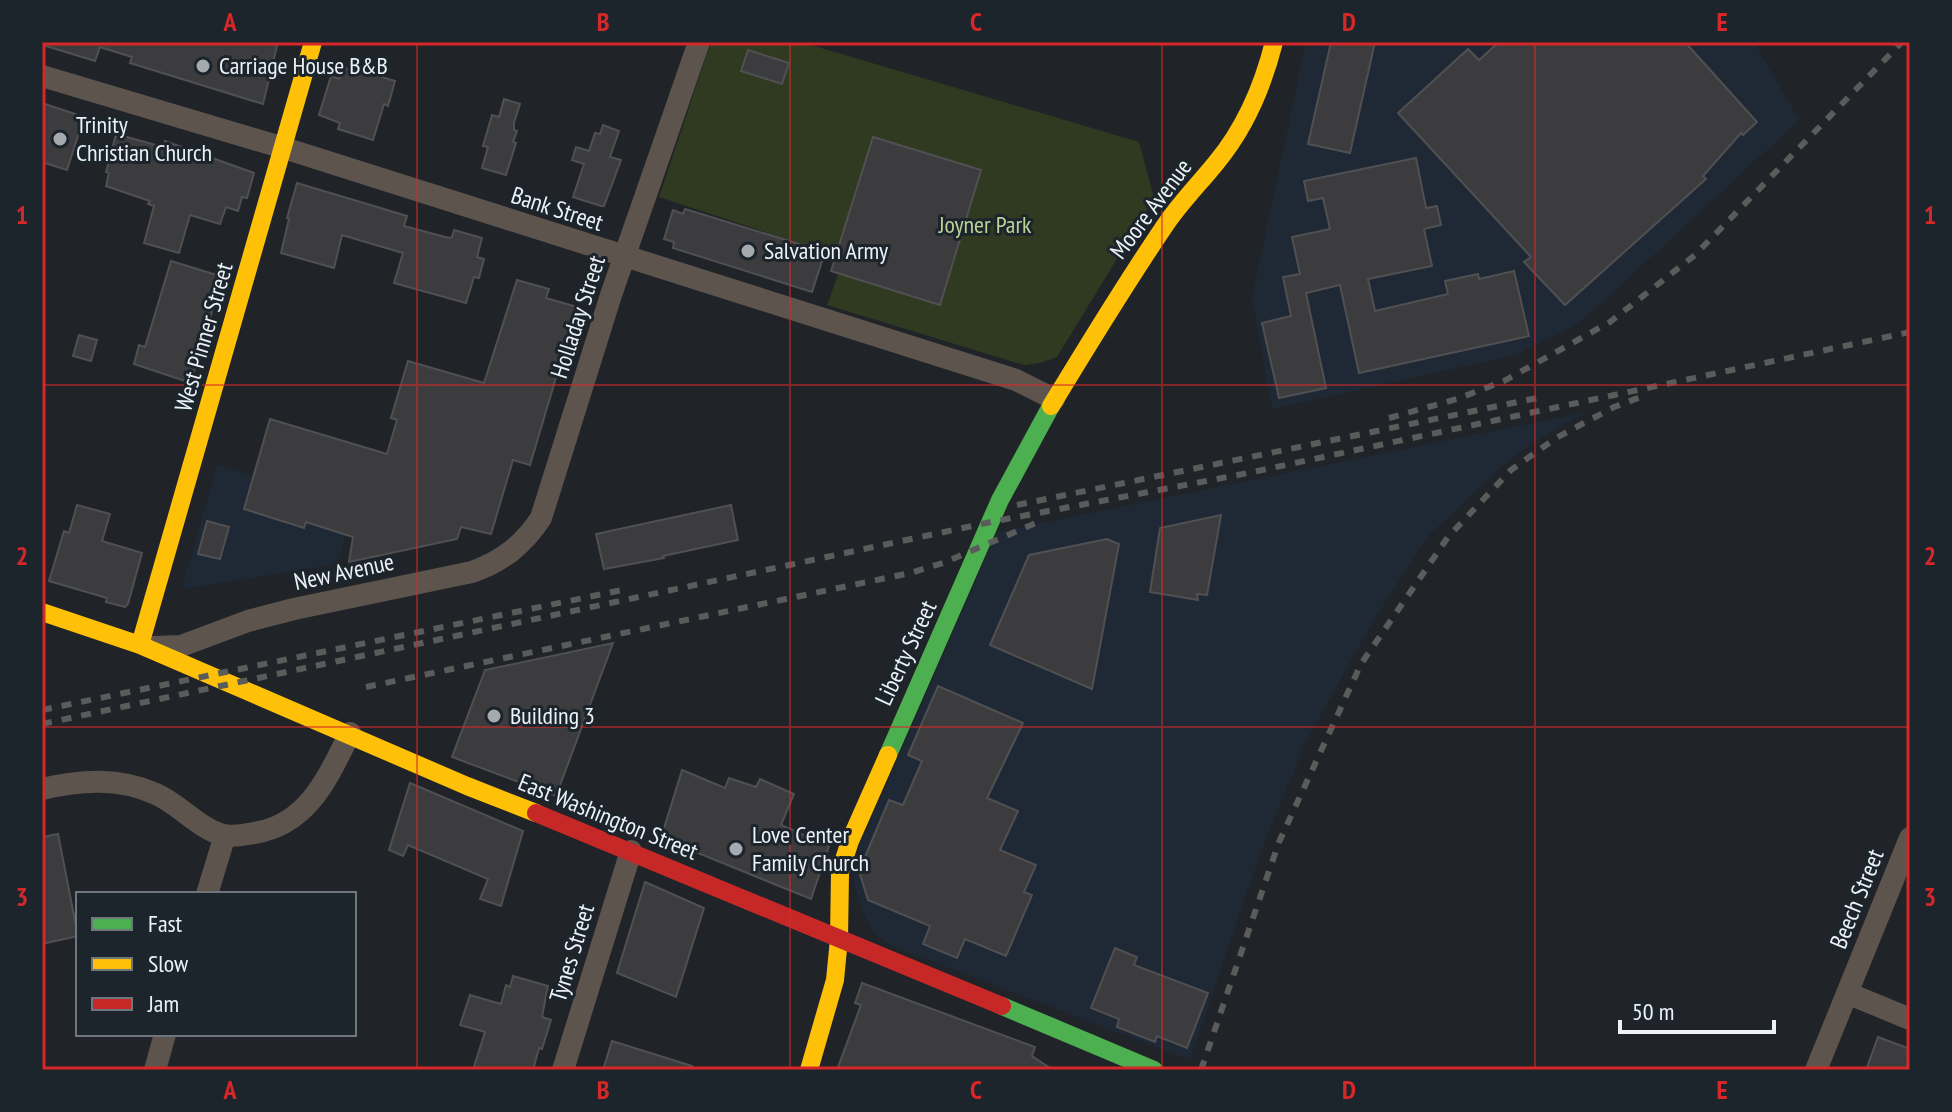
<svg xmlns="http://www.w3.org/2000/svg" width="1952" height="1112" viewBox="0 0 1952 1112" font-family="'PT Sans Narrow',sans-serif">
<rect width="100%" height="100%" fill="#202428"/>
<!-- built -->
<path fill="#1e2935" d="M 1306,42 L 1754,42 L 1799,120 L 1603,302 L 1574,326 L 1515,355 L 1272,409 L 1252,298 Z
M 1586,412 L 1532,443 L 1499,469 L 1429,535 L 1376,616 L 1306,742 L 1264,843 L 1190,1060 L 894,947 L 875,935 L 865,916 L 854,885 L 854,859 L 997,532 Z
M 217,465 L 354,506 L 337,564 L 182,589 Z"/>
<!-- green -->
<path fill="#303a21" d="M 711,42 L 801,42 L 1139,142 L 1154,198 L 1057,357 L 1040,363 L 1024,365 L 827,305 L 844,258 L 659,197 Z"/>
<!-- building -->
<path fill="#3c3c3e" stroke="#505052" stroke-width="2" d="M 47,42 L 278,42 L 263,104 L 130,63 L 132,57 L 100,47 L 95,61 L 46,46 Z
M 1331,42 L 1375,42 L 1350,153 L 1308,144 Z
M 1499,42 L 1685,42 L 1757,122 L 1743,135 L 1741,133 L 1703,176 L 1706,179 L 1565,305 L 1524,262 L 1531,257 L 1398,113 L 1468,49 L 1479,60 Z
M 748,50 L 789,63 L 782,84 L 741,71 Z
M 361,66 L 377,71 L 375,75 L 395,81 L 388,106 L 384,104 L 373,140 L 338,129 L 340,123 L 319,115 L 331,76 L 339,79 L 342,67 L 359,72 Z
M 504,99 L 520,104 L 514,123 L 514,130 L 517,131 L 513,142 L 516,143 L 506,175 L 482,168 L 488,147 L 483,146 L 492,115 L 499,117 Z
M 45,104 L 84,117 L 67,170 L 42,162 L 42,113 Z
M 603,125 L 619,131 L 610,157 L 621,160 L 604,206 L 601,206 L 573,197 L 584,164 L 572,160 L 576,147 L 589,151 L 595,133 L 600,134 Z
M 116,134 L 163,147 L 165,141 L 254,173 L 247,198 L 242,197 L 238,211 L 226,207 L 220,224 L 190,215 L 179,253 L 144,243 L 154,206 L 148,204 L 150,201 L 106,186 L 109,173 L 106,172 Z
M 873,137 L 981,170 L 940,305 L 831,271 Z
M 1416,158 L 1426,208 L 1437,206 L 1441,225 L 1424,229 L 1432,266 L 1368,279 L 1375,311 L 1448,294 L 1445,281 L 1478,274 L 1479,279 L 1514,271 L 1529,336 L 1359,373 L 1340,285 L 1306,293 L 1326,388 L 1279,398 L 1262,323 L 1291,316 L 1283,277 L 1300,274 L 1292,237 L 1330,229 L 1323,198 L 1308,201 L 1304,181 Z
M 297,183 L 407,216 L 404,226 L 449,238 L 452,237 L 454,230 L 482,238 L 477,257 L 484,259 L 479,278 L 474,277 L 466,303 L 394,283 L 403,253 L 342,235 L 334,268 L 281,253 L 289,219 L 287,218 Z
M 685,209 L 799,244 L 798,247 L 824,255 L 812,292 L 673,248 L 674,242 L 664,239 L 673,210 L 683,214 Z
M 171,261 L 220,276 L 206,337 L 204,336 L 191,383 L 134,364 L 139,345 L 145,347 Z
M 517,280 L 549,289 L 546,298 L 577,307 L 530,465 L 513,460 L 491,534 L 461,527 L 457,539 L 349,562 L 353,537 L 306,522 L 304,528 L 244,509 L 270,419 L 387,454 L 397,420 L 391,418 L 408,361 L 484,383 Z
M 79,335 L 97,340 L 91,361 L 73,356 Z
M 77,505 L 110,514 L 102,541 L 142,553 L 128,604 L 125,607 L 106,602 L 107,598 L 49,581 L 64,531 L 69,533 Z
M 731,505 L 738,540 L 663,556 L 664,558 L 604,569 L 596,534 Z
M 1221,515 L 1207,595 L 1197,594 L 1198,600 L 1150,592 L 1160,528 Z
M 207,521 L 229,527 L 220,559 L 198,554 Z
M 1107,539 L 1119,544 L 1092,689 L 990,645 L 1029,555 Z
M 613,643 L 556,796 L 452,757 L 485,670 Z
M 938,686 L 1023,723 L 987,798 L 1018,811 L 1000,850 L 1036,865 L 1024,892 L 1032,895 L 1006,956 L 965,939 L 957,958 L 923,944 L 930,926 L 868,900 L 859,871 L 889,800 L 903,805 L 922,761 L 908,755 Z
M 682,770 L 725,788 L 729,778 L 756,787 L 760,779 L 794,794 L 781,825 L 829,846 L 811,899 L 661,838 Z
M 410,783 L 523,831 L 501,906 L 480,899 L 488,879 L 408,845 L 403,856 L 389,850 Z
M 58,834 L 78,936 L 42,944 L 42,837 Z
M 645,882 L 704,908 L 676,997 L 617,973 Z
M 1115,948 L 1137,957 L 1134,965 L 1208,993 L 1187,1048 L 1157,1036 L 1155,1042 L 1117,1027 L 1119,1019 L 1091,1008 Z
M 513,976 L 548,986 L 542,1017 L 551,1020 L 542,1049 L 539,1048 L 533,1070 L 473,1070 L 485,1032 L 460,1025 L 470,995 L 501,1004 L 506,985 L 510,987 Z
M 862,983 L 1035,1047 L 1032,1056 L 1053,1070 L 837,1070 L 861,1005 L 855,1003 Z
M 1878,1037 L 1910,1049 L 1910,1070 L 1866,1070 Z
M 612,1041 L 692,1066 L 691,1070 L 603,1070 Z"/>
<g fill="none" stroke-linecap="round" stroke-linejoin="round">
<!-- street -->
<path stroke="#5d544e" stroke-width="22" d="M 42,76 L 284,148 L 1016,380 L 1054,399
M 153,647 L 181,646 L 248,621 L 294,609 L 472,572 C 503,561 523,545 541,518 L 611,295 L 699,42
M 42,789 C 80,780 119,777 156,794 C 179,804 198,828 223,835 C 233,837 244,835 254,833 C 308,825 328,777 350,733
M 207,894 L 225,835
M 1847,993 L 1910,1019
M 155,1070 L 165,1034
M 563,1070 L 631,851
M 1816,1070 L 1910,838"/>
<!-- fast -->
<path stroke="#4caf50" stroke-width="18" d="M 888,755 L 1000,500 L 1051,406
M 1002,1006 L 1154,1070"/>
<!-- slow -->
<path stroke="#ffc107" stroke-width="18" d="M 1051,406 C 1088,345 1125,284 1166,224 C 1181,202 1199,184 1216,163 C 1246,127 1263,86 1274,42
M 42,612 L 140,645 L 467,786 L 536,813
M 140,645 L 313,42
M 809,1070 L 835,980 L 839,939 L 840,872 L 850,841 L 888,755"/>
<!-- jam -->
<path stroke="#c62828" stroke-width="18" d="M 536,813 L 1002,1006"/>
<!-- rail -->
<path stroke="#5c5b5b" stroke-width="6" stroke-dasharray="10 10" stroke-linecap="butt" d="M 1389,418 L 1457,399 L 1504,381 L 1610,322 L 1695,255 L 1902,42
M 1017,505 L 1542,397
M 366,687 L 910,573 L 943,563 L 1043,520
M 42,710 L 622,590
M 42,724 L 991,522 L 1248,473 L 1910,332
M 1201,1070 L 1279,842 L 1361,664 L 1448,537 L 1511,470 L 1556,438 L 1614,407 L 1641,397"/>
</g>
<!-- grid -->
<path fill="none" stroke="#d62828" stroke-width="2" stroke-opacity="0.55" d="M 417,42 L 417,1070M 790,42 L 790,1070M 1162,42 L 1162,1070M 1535,42 L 1535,1070M 42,385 L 1910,385M 42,727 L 1910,727"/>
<!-- markers -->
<g fill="#a5aaaf" stroke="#1c242c" stroke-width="3">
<circle cx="203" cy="66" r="8"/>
<circle cx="60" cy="139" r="8"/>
<circle cx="748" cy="251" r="8"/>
<circle cx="494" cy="716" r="8"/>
<circle cx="736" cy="849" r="8"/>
</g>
<g text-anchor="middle" stroke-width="6" stroke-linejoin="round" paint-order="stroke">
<!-- poi labels -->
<g font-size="24" fill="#ecf2f8" stroke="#1c242c" text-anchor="start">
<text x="219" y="74">Carriage House B&amp;B</text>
<text x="76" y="133">Trinity<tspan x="76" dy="28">Christian Church</tspan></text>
<text x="764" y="259">Salvation Army</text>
<text x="510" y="724">Building 3</text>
<text x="752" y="843">Love Center<tspan x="752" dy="28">Family Church</tspan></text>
</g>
<!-- street labels -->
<g font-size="24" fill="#ecf2f8" stroke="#1c242c">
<text transform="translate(557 209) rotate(18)" y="8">Bank Street</text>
<text transform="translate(1151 209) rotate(-53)" y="8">Moore Avenue</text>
<text transform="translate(578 317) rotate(-72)" y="8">Holladay Street</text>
<text transform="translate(204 337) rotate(-74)" y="8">West Pinner Street</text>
<text transform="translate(344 572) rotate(-12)" y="8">New Avenue</text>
<text transform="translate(906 653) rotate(-65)" y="8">Liberty Street</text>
<text transform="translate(608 817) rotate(22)" y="8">East Washington Street</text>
<text transform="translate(1857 899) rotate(-68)" y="8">Beech Street</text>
<text transform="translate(572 953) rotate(-73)" y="8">Tynes Street</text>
</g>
<!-- park labels -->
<g font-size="24" fill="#bcd496" stroke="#1c242c">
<text x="985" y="233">Joyner Park</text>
</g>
</g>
<!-- border -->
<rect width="1952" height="1112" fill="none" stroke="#1c242c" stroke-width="88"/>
<!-- legend -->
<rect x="76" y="892" width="280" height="144" fill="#1c242c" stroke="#6f767e" stroke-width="2"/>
<rect x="92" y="918" width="40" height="12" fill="#4caf50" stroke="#6f767e" stroke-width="2"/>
<text x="148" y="932" font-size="24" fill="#ecf2f8">Fast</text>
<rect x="92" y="958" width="40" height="12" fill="#ffc107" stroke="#6f767e" stroke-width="2"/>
<text x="148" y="972" font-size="24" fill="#ecf2f8">Slow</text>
<rect x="92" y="998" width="40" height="12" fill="#c62828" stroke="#6f767e" stroke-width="2"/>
<text x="148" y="1012" font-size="24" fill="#ecf2f8">Jam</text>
<!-- scale -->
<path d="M1620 1020v12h154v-12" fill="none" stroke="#ecf2f8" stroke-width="4"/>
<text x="1632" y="1020" font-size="24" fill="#ecf2f8" stroke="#1c242c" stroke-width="6" paint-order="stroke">50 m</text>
<rect x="44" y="44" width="1864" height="1024" fill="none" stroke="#d62828" stroke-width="3"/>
<g font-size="26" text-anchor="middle" font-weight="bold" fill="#d62828">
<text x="230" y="31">A</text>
<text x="603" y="31">B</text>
<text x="976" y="31">C</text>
<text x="1349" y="31">D</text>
<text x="1722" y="31">E</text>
<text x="22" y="224">1</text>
<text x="1930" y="224">1</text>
<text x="22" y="565">2</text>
<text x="1930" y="565">2</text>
<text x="22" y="906">3</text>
<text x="1930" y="906">3</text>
<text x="230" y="1099">A</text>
<text x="603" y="1099">B</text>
<text x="976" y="1099">C</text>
<text x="1349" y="1099">D</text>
<text x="1722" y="1099">E</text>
</g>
</svg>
